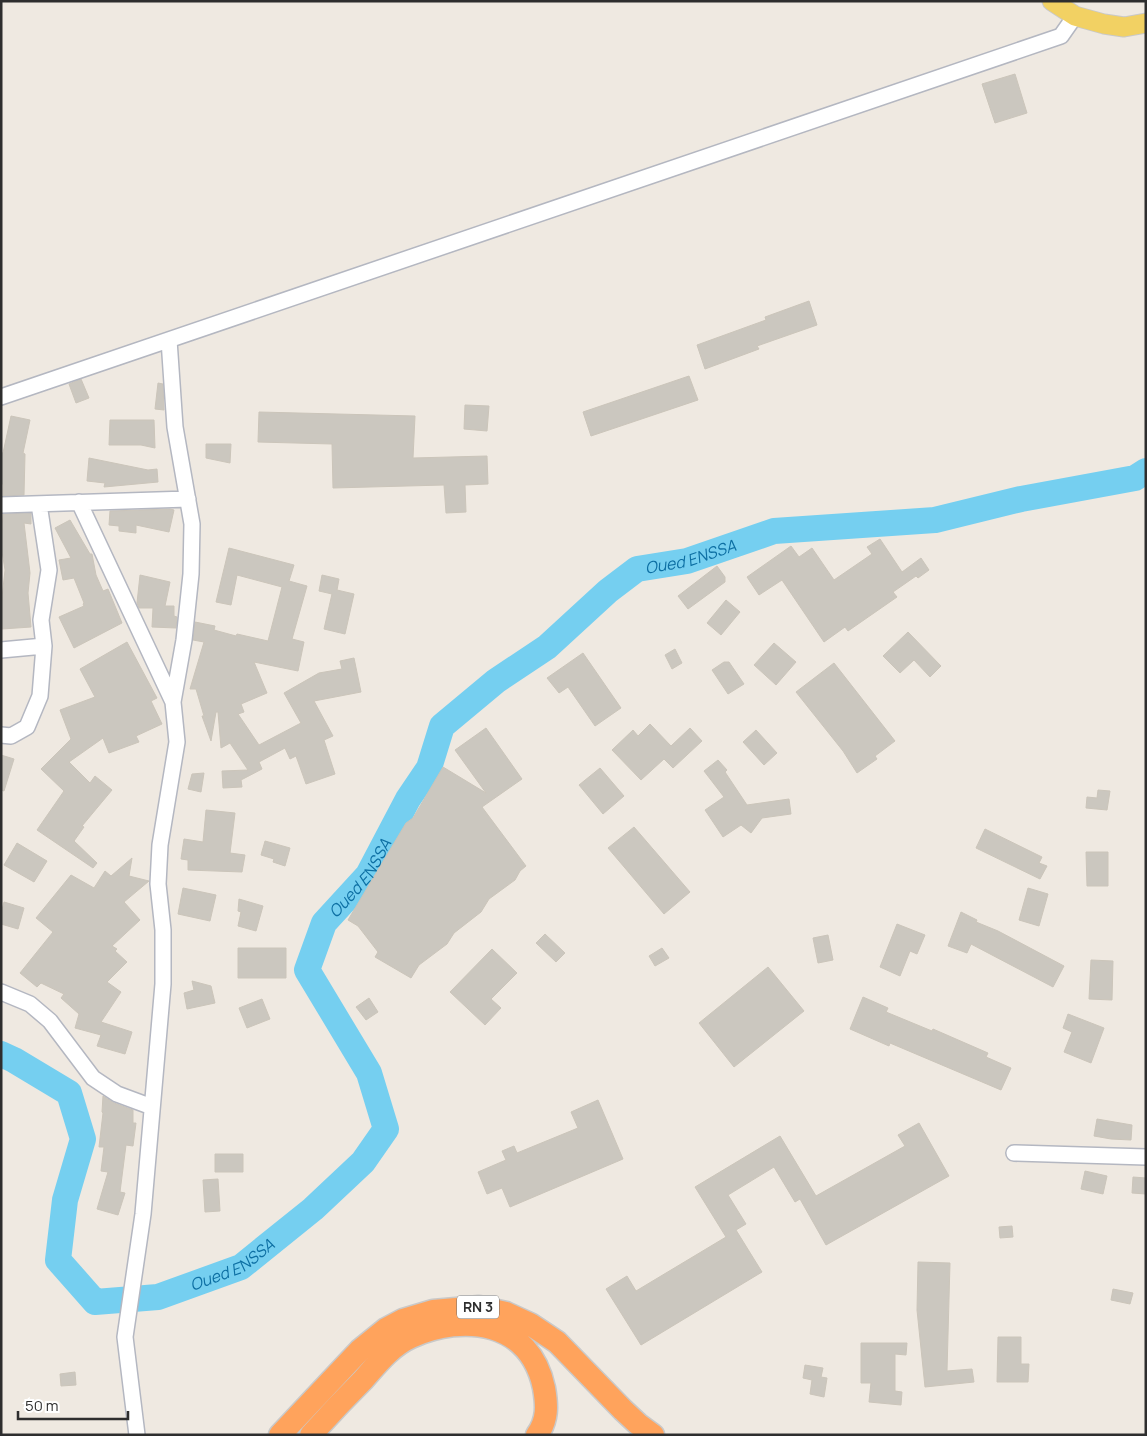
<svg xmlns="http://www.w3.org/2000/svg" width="1147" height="1436" viewBox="0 0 1147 1436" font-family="Manrope,sans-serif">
<rect width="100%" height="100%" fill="#efe9e1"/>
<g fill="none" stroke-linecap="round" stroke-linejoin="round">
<!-- river -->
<path stroke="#75cff0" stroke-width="26" id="s1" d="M 1,1054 L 14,1060 L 69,1093 L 83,1139 L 65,1200 L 58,1260 L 95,1302 L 158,1297 L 241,1267 L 313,1209 L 363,1162 L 386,1129 L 369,1073 L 307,970 L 324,923 L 368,875 L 408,799 L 429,768 L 442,726 L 496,681 L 547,647 L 608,591 L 637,569 L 687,561 L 774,531 L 935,520 L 1021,499 L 1135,478 L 1146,471"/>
</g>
<!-- building -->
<path fill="#cbc7bf" stroke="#cbc5ba" d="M 1015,74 L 1027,113 L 995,123 L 982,84 Z
M 809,301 L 817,325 L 757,346 L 759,349 L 705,369 L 697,345 L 766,320 L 765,317 Z
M 689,376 L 698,400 L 591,436 L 583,412 Z
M 81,379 L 89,398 L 76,403 L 69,384 Z
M 158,383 L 163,384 L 164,410 L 155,409 Z
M 465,405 L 489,406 L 487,431 L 464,429 Z
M 259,412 L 415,416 L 413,458 L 487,456 L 488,484 L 465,485 L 466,512 L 446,513 L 444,485 L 333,488 L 332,444 L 258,442 Z
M 11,416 L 30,420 L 23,453 L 25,454 L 24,495 L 3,496 L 3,484 L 1,484 L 1,453 L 3,453 Z
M 110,420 L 154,420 L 155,448 L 141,445 L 109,445 Z
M 206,444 L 231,444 L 230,463 L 206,458 Z
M 89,458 L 148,470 L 157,469 L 158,482 L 104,487 L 105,483 L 87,481 Z
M 170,509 L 174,510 L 169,532 L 136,525 L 136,533 L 119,531 L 119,526 L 109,525 L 110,511 Z
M 31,513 L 31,524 L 24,523 L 30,573 L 28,593 L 31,627 L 2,629 L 1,607 L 5,570 L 1,545 L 3,514 Z
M 70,520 L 90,554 L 92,554 L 96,575 L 103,591 L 108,589 L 122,623 L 74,648 L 59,617 L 84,606 L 83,604 L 84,603 L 74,578 L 63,580 L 59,560 L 71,558 L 55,528 Z
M 880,539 L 902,572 L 921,558 L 929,570 L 918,578 L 916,576 L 893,592 L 897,597 L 848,631 L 845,627 L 824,642 L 782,580 L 759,595 L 747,577 L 791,546 L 799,557 L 812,548 L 834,580 L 872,554 L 867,547 Z
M 229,548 L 294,565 L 289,581 L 307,586 L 292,639 L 304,642 L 298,671 L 254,662 L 267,693 L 241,704 L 244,712 L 238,714 L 259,745 L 301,723 L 284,693 L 319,673 L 342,669 L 340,661 L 354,658 L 361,692 L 314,701 L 333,736 L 324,740 L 335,774 L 306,784 L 296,756 L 290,759 L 285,748 L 259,762 L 262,769 L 241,780 L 242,787 L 223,788 L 222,771 L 248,770 L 230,743 L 221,748 L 218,712 L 216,712 L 211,741 L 202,716 L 204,716 L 196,689 L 190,689 L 204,642 L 193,640 L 195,622 L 215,626 L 214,630 L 236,636 L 237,634 L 268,641 L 282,587 L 237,575 L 231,605 L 216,602 Z
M 717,566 L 725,577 L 725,582 L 688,609 L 678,596 Z
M 140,575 L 170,582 L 165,606 L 174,606 L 174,616 L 177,617 L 176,628 L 152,627 L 153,608 L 139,608 L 137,603 Z
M 322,575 L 339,579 L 337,590 L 354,594 L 345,634 L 324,629 L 332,594 L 319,591 Z
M 726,600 L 740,612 L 721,635 L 707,623 Z
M 908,632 L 941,666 L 930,677 L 914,660 L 900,673 L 883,656 Z
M 127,642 L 157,698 L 151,701 L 162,724 L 136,736 L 139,742 L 109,753 L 103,738 L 69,762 L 90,783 L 95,776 L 112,790 L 82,826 L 84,827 L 74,841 L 97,863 L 93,868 L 37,830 L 64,791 L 41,769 L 71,739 L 60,710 L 95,697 L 80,669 Z
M 774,643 L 796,662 L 776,685 L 754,665 Z
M 675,649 L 682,663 L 672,669 L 665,655 Z
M 583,653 L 621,708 L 595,726 L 568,687 L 559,693 L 547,678 Z
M 724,662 L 729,662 L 744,684 L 728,694 L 712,670 Z
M 834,663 L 895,741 L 875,756 L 877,759 L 857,773 L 843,751 L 796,692 Z
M 650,724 L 671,746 L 690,728 L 702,741 L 673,768 L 664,759 L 641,780 L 612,750 L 633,730 L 638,736 Z
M 486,728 L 522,779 L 482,807 L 526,866 L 520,871 L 515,880 L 489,899 L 481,912 L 454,933 L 447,944 L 419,965 L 411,978 L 375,957 L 378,952 L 358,926 L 348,920 L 406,823 L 413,818 L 443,767 L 486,793 L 455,750 Z
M 756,730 L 777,753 L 764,765 L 743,742 Z
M 1,755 L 14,759 L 4,791 L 1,790 Z
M 718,760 L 727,770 L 725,772 L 747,805 L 789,799 L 791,814 L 762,818 L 751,833 L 741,825 L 723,837 L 705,810 L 724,797 L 704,771 Z
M 600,768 L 624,796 L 603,814 L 579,785 Z
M 204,773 L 201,792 L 188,789 L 192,774 Z
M 1098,790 L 1110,791 L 1107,810 L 1086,808 L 1087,797 L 1097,798 Z
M 206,810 L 235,813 L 230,853 L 245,855 L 242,872 L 188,870 L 188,860 L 181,859 L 184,839 L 203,842 Z
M 634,827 L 690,892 L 664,914 L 608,848 Z
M 985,829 L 1042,857 L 1039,863 L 1047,866 L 1040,879 L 976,848 Z
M 265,841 L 290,848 L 285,866 L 273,862 L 274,859 L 261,855 Z
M 17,843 L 47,861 L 34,882 L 4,865 Z
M 1086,852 L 1108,852 L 1108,886 L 1087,886 Z
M 132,858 L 129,876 L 149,881 L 124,902 L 140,920 L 112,946 L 117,949 L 115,951 L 127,962 L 107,982 L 121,992 L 101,1022 L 132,1032 L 125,1054 L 97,1046 L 101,1035 L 75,1028 L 79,1014 L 61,998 L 64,994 L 41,983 L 37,987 L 20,973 L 53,932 L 36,918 L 71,875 L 94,888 L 105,871 L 111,876 Z
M 183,888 L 216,895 L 210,921 L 178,914 Z
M 1028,888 L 1048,894 L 1039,926 L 1019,920 Z
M 239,899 L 263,906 L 256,931 L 238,926 L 241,912 L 238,911 Z
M 4,902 L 24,908 L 18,929 L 1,924 L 1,914 Z
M 961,912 L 977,920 L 976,922 L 998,931 L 1064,966 L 1053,987 L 971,944 L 967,953 L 948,946 Z
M 897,924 L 925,935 L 917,954 L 910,951 L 900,976 L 880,967 Z
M 545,934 L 565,953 L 556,962 L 536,943 Z
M 828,935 L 833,960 L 818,963 L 813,938 Z
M 238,948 L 286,948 L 286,978 L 238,978 Z
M 662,948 L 669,958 L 655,966 L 649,956 Z
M 492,949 L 517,973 L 491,999 L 501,1008 L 485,1025 L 450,992 Z
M 1091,960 L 1113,961 L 1112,1000 L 1089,999 Z
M 768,967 L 804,1011 L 734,1067 L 699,1023 Z
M 192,981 L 211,986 L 215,1003 L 187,1009 L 184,993 L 194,990 Z
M 863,997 L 888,1008 L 886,1012 L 932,1031 L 933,1029 L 988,1053 L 986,1057 L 1011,1068 L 1001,1090 L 890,1043 L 889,1046 L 850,1029 Z
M 369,998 L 378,1012 L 366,1020 L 356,1007 Z
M 262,999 L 270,1019 L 247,1028 L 239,1008 Z
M 1068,1014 L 1104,1028 L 1091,1063 L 1064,1052 L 1072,1032 L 1063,1028 Z
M 103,1096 L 114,1103 L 133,1110 L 133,1123 L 136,1123 L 133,1146 L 126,1145 L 120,1192 L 125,1193 L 118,1215 L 97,1209 L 108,1172 L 101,1171 L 104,1147 L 99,1147 L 103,1113 L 102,1112 Z
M 598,1100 L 623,1159 L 510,1207 L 502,1188 L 487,1194 L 478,1172 L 506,1160 L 502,1151 L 514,1146 L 517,1153 L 578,1128 L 571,1112 Z
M 1097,1119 L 1132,1125 L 1131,1140 L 1111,1139 L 1094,1136 Z
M 919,1123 L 949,1176 L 826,1245 L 800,1199 L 795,1202 L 774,1167 L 728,1195 L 746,1224 L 736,1230 L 762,1272 L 641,1345 L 606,1289 L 627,1276 L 636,1291 L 726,1237 L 695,1187 L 780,1136 L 816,1196 L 905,1146 L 898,1135 Z
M 215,1154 L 243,1154 L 243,1172 L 215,1172 Z
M 1085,1171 L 1107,1176 L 1103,1194 L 1081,1189 Z
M 1133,1177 L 1146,1178 L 1146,1194 L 1132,1193 Z
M 218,1179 L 220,1211 L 205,1212 L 203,1180 Z
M 1012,1226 L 1013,1237 L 1000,1238 L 999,1227 Z
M 918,1262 L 950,1263 L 947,1371 L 972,1369 L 974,1382 L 925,1387 L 917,1310 Z
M 1113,1289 L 1133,1293 L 1130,1304 L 1111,1300 Z
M 998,1337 L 1021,1337 L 1021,1364 L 1029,1364 L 1028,1382 L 997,1382 Z
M 861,1343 L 907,1343 L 906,1355 L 895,1354 L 895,1391 L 902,1392 L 901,1405 L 869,1402 L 871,1383 L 861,1383 Z
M 805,1365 L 823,1368 L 821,1377 L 827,1378 L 824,1397 L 810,1394 L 812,1380 L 803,1378 Z
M 75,1372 L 76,1385 L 61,1386 L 60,1374 Z"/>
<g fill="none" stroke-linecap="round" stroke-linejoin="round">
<!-- minor casing -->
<g stroke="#b4b7c1" stroke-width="18">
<path id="minor" d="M 1,397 L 1061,36 L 1075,16
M 79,502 L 173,702
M 1,505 L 188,499
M 1,650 L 44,646
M 1,735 L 11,736 L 27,727 L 40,696 L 44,646 L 41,620 L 49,570 L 39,504
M 1,992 L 30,1004 L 50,1021 L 93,1078 L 117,1094 L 152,1107
M 1014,1153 L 1146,1157
M 137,1435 L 125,1337 L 143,1214 L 163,984 L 163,930 L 158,884 L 160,845 L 177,742 L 173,702 L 184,640 L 191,574 L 192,524 L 175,427 L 169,340"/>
</g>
<!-- major casing -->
<g stroke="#c9c9c9" stroke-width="21">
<path id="major" d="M 1052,1 L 1075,16 L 1104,24 L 1124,27 L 1146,23"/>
</g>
<!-- highway casing -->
<g stroke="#c9c9c9" stroke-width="25">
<path id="highway" d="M 280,1435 L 360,1350 L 386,1329 L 403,1320 L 433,1311 L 479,1307 L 506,1313 L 530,1324 L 557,1342 L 623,1410 L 638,1424 L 653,1435
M 311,1435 C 328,1416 345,1398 363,1380 C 377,1364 391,1346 411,1337 C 465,1313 530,1321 544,1388 C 547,1405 548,1420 537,1435"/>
</g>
<!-- minor -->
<use href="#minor" stroke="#fff" stroke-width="15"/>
<!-- major -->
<use href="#major" stroke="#f2d163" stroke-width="19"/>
<!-- highway -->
<use href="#highway" stroke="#ffa35c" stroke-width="22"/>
</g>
<g text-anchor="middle" stroke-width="4" stroke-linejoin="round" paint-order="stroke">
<!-- shield labels -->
<rect fill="#fff" stroke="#6d6d6d" stroke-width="1" x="457" y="1295.5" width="42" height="23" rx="4"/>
<g font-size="14" font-weight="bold" fill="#2e2e2e">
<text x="478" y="1312">RN 3</text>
</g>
<!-- water labels -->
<g font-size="16" font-style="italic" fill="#0d6fa3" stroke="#fff">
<text dy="6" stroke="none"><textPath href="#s1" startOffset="1426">Oued ENSSA</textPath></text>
<text dy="6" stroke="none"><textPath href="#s1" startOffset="946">Oued ENSSA</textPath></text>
<text dy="6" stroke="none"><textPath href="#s1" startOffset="451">Oued ENSSA</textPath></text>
</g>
</g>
<!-- border -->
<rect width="1147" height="1436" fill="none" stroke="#2e2e2e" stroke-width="5"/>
<!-- scale -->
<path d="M18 1411v8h110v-8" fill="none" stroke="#2e2e2e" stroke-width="2.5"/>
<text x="25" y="1411" font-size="15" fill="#2e2e2e" stroke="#ffffff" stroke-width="4" paint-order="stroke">50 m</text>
</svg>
